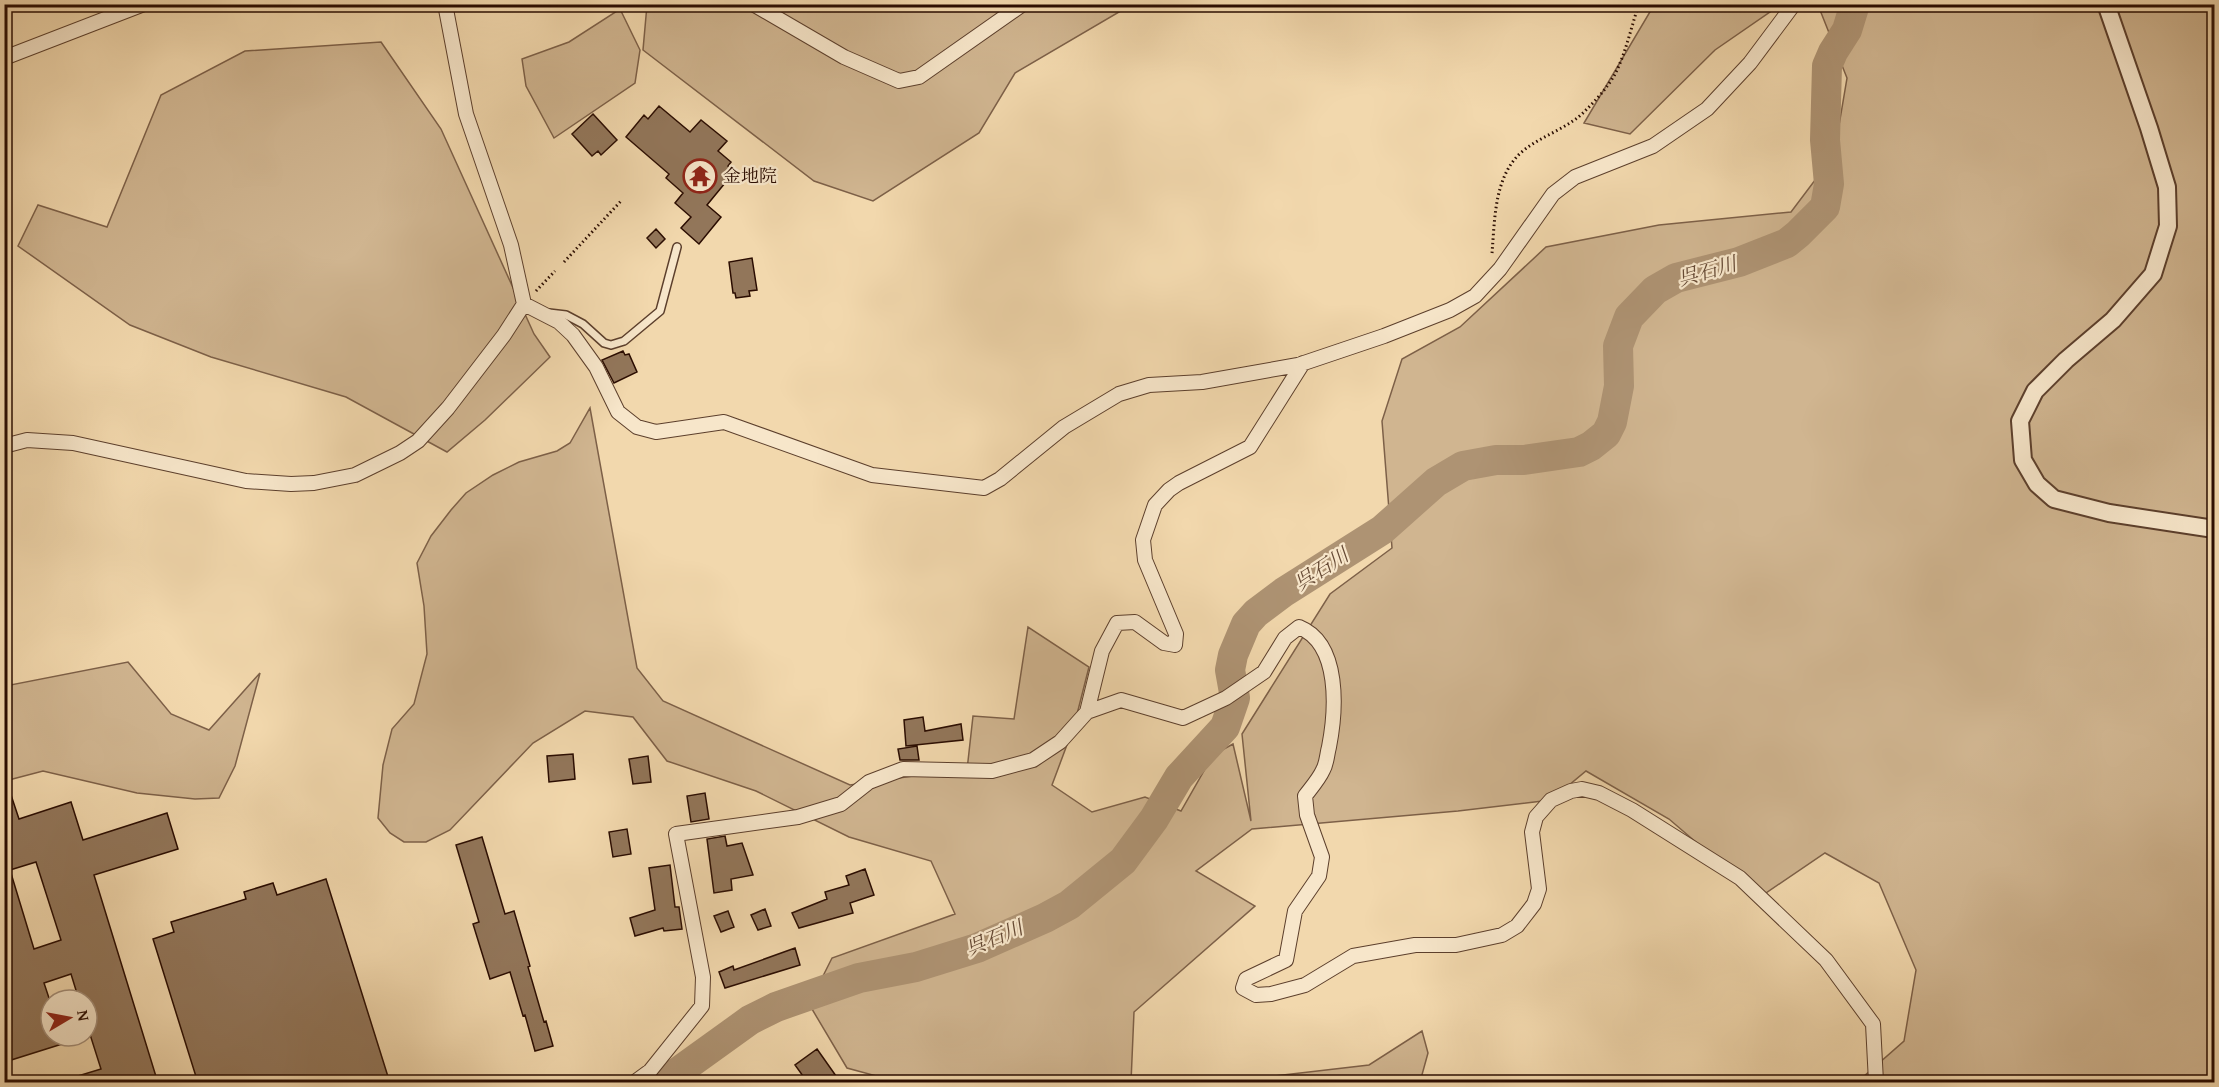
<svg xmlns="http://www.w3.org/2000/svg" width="2219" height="1087" viewBox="0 0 2219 1087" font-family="'Gentium Book Plus','Noto Serif JP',serif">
<rect width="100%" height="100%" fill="#f2d8ad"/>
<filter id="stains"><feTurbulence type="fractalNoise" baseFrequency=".00333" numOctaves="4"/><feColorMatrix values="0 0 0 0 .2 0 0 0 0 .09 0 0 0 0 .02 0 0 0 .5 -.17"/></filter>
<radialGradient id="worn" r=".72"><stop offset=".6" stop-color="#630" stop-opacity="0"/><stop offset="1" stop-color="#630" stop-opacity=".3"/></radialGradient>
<!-- green -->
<path fill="#d0b590" stroke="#7d6048" stroke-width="1.5" d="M 647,5 L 1131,5 L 1015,73 L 979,133 L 873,201 L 814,181 L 643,50 Z
M 1654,5 L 1780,5 L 1715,50 L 1630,134 L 1584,123 Z
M 1818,5 L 2214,5 L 2214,1082 L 1842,1082 L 1863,1077 L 1904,1041 L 1916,970 L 1879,883 L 1825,853 L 1760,897 L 1669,819 L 1586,771 L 1551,800 L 1458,811 L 1252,829 L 1196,871 L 1255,906 L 1134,1012 L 1131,1082 L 885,1082 L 884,1078 L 847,1068 L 809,1004 L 832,958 L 955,914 L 931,861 L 849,837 L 756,791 L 667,761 L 633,717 L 585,711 L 533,743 L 450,830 L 426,842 L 404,842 L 390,833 L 378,818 L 383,765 L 392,729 L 414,704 L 427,654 L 424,606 L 417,563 L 431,536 L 451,510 L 466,493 L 493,475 L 519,462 L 557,451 L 570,443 L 590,408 L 637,668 L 663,701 L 850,785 L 920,775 L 967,770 L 973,716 L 1014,719 L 1028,627 L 1089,667 L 1074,726 L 1052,785 L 1092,812 L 1145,797 L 1181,811 L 1213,755 L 1233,744 L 1251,821 L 1242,734 L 1330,594 L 1392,548 L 1382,421 L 1402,359 L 1460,327 L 1546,247 L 1659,225 L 1791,212 L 1834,155 L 1847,78 Z
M 620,9 L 640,50 L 635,83 L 554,138 L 526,86 L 522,59 L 569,42 Z
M 381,42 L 441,129 L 534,334 L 550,357 L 485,420 L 447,452 L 346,397 L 211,357 L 130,325 L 18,246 L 38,205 L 107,227 L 161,95 L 245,51 Z
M 128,662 L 171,714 L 209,730 L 260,673 L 235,766 L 219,798 L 195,799 L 137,793 L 43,771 L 5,781 L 5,686 Z
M 1422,1031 L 1428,1053 L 1420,1082 L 1223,1082 L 1369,1065 Z"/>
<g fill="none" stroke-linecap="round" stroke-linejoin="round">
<!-- river -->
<path stroke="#ae9373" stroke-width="30" d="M 664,1082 L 750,1020 L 776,1007 L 859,978 L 916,967 L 977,948 L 1045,918 L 1069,905 L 1123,861 L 1154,819 L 1179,777 L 1225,727 L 1235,698 L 1230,670 L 1233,655 L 1246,624 L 1256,613 L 1284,592 L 1382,530 L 1436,482 L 1463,466 L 1496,460 L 1524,460 L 1579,452 L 1591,446 L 1606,434 L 1612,422 L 1619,386 L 1618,346 L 1629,317 L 1655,290 L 1676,278 L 1739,262 L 1787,243 L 1798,234 L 1825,207 L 1829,184 L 1825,140 L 1827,66 L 1833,52 L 1847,30 L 1855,4"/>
</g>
<!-- building -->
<path fill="#92765a" stroke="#2a0c01" stroke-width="1.5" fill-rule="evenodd" d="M 659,106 L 690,132 L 701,120 L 727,141 L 718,151 L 731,162 L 728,166 L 735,171 L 707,205 L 721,217 L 699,244 L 681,228 L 691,217 L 675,203 L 683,193 L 666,178 L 669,174 L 626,137 L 644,115 L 648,119 Z
M 593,114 L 617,140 L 601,155 L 598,151 L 592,156 L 572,134 Z
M 656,229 L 665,239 L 656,248 L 647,238 Z
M 752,258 L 757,290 L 749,291 L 750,296 L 736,298 L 735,293 L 733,293 L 729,262 Z
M 623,351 L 625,355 L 629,354 L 637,372 L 614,383 L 602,360 Z
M 923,717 L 925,731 L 961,724 L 963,740 L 906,746 L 904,720 Z
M 917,746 L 919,760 L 900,760 L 898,749 Z
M 573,754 L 575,779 L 549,782 L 547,756 Z
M 648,756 L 651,782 L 633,784 L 629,759 Z
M 7,783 L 19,819 L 71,802 L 83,840 L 167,813 L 178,849 L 94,875 L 158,1083 L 69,1083 L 68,1079 L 101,1069 L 87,1025 L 87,1000 L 79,1000 L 71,974 L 44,983 L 51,1004 L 51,1036 L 77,1036 L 78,1039 L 8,1061 L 4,1050 L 4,784 ZM 36,862 L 61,940 L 34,949 L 10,870 Z
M 705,793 L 709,819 L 691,822 L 687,796 Z
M 627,829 L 631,854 L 613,857 L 609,832 Z
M 725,836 L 727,846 L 742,843 L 753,875 L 731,879 L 732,890 L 714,893 L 707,839 Z
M 482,837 L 505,914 L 514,911 L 530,966 L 528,967 L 544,1022 L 546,1021 L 553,1046 L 535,1051 L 525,1015 L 523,1016 L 510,972 L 490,979 L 473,924 L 479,922 L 456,845 Z
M 670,865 L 675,907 L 679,907 L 682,929 L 664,931 L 663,928 L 635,936 L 630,918 L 655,910 L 649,868 Z
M 865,869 L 874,895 L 850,903 L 853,913 L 799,928 L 792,913 L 827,899 L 825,892 L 849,885 L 846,876 Z
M 326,879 L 390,1083 L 198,1083 L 153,939 L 174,932 L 171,922 L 246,899 L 244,892 L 273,883 L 277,895 Z
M 765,909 L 771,926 L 758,930 L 751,915 Z
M 728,911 L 734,927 L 721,932 L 714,916 Z
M 795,948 L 800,965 L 725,988 L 719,972 L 733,966 L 734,970 Z
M 817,1049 L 841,1083 L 808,1083 L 795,1065 Z"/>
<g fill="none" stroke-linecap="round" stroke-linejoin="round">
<!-- service casing -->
<g stroke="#5c3f2c" stroke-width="10">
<path id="service" d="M 549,313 L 566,315 L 583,324 L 604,343 L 611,345 L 624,341 L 660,311 L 677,247"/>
</g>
<!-- minor casing -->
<g stroke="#5c3f2c" stroke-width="16">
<path id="minor" d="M 445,4 L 466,114 L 511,245 L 524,304 L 559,322 L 573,335 L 596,367 L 618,412 L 637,427 L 656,432 L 724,422 L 872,475 L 984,488 L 1000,479 L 1064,427 L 1119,394 L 1149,385 L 1202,382 L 1298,365 L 1384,336 L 1450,310 L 1475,296 L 1500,269 L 1553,194 L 1575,177 L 1653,146 L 1707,109 L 1750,63 L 1794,4
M 753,4 L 844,57 L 899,81 L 919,77 L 1023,4
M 4,58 L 144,4
M 4,446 L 27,440 L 73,443 L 246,481 L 291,484 L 314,483 L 355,475 L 400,453 L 418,441 L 448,408 L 504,335 L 524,304
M 1087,712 L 1102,651 L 1117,623 L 1135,622 L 1164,643 L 1175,645 L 1176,634 L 1145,560 L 1143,540 L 1155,505 L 1169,490 L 1179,483 L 1250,447 L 1303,363
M 635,1082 L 650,1071 L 702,1006 L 703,977 L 676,834 L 798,817 L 841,804 L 869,782 L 903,769 L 992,771 L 1033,760 L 1060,742 L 1087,712 L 1121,700 L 1183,718 L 1226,698 L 1264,672 L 1285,638 L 1299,627 C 1341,644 1336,711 1329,747 C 1327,754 1327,763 1323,770 C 1319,779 1311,788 1305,796 L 1307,815 L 1322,857 L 1319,876 L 1295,911 L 1286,960 L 1246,979 L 1243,988 L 1256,995 L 1271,994 L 1305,985 L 1353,956 L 1415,945 L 1456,945 L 1502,935 L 1517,926 L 1534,904 L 1539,889 L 1532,832 L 1536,817 L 1551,800 L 1571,791 L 1582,789 L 1599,793 L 1632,810 L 1740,878 L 1826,960 L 1873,1024 L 1876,1082"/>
</g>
<!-- tertiary casing -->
<g stroke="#5c3f2c" stroke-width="20">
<path id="tertiary" d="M 2106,4 L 2149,128 L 2167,187 L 2168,226 L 2153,274 L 2113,320 L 2066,360 L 2035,391 L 2020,421 L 2023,460 L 2037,484 L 2054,499 L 2109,513 L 2214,529"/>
</g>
<!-- path -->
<path stroke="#2a0c01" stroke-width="3" stroke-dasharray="1.5 3" stroke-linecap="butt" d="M 1492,253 C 1495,218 1494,174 1524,150 C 1543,135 1569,128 1586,110 C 1596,100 1608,87 1615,74 C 1626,53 1631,27 1639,4
M 564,262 L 621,201
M 536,291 L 555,271"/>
<!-- service -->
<use href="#service" stroke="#f7e6ca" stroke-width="7"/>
<!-- minor -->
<use href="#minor" stroke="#f7e6ca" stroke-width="14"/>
<!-- tertiary -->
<use href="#tertiary" stroke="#f7e6ca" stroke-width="16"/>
</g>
<!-- icons -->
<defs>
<g id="temple-ring" transform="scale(1.725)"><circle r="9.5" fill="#f7e6ca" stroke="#8f2418" stroke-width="1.5"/><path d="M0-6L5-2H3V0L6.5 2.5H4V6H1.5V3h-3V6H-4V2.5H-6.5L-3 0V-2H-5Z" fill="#8f2418"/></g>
</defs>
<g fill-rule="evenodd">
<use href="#temple-ring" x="700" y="176"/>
</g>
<g text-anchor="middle" stroke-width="4.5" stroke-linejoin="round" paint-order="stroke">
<!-- poi labels -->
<g font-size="18" fill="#2a0c01" stroke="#f7e6ca" text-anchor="start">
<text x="723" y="182">金地院</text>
</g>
<!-- water labels -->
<g font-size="20" font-style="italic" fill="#654934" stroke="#f7e6ca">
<text transform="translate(1707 271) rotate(-16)" y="7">呉石川</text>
<text transform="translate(1321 569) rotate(-33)" y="7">呉石川</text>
<text transform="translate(994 938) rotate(-23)" y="7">呉石川</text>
</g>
</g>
<!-- margin -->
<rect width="2219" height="1087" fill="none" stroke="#f2d8ad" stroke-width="24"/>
<rect x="6" y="6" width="2207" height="1075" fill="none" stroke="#2a0c01" stroke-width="3"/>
<rect x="12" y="12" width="2195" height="1063" fill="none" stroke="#2a0c01" stroke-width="1.5"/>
<!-- north arrow -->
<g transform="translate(69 1018) rotate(80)"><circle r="28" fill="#f7e6ca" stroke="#a58f7a" stroke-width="1.5"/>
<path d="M0-4.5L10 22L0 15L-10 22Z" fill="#8f2418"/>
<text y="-9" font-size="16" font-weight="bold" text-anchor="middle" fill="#2a0c01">N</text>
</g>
<rect width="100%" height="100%" filter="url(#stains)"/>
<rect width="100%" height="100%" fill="url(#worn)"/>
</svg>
